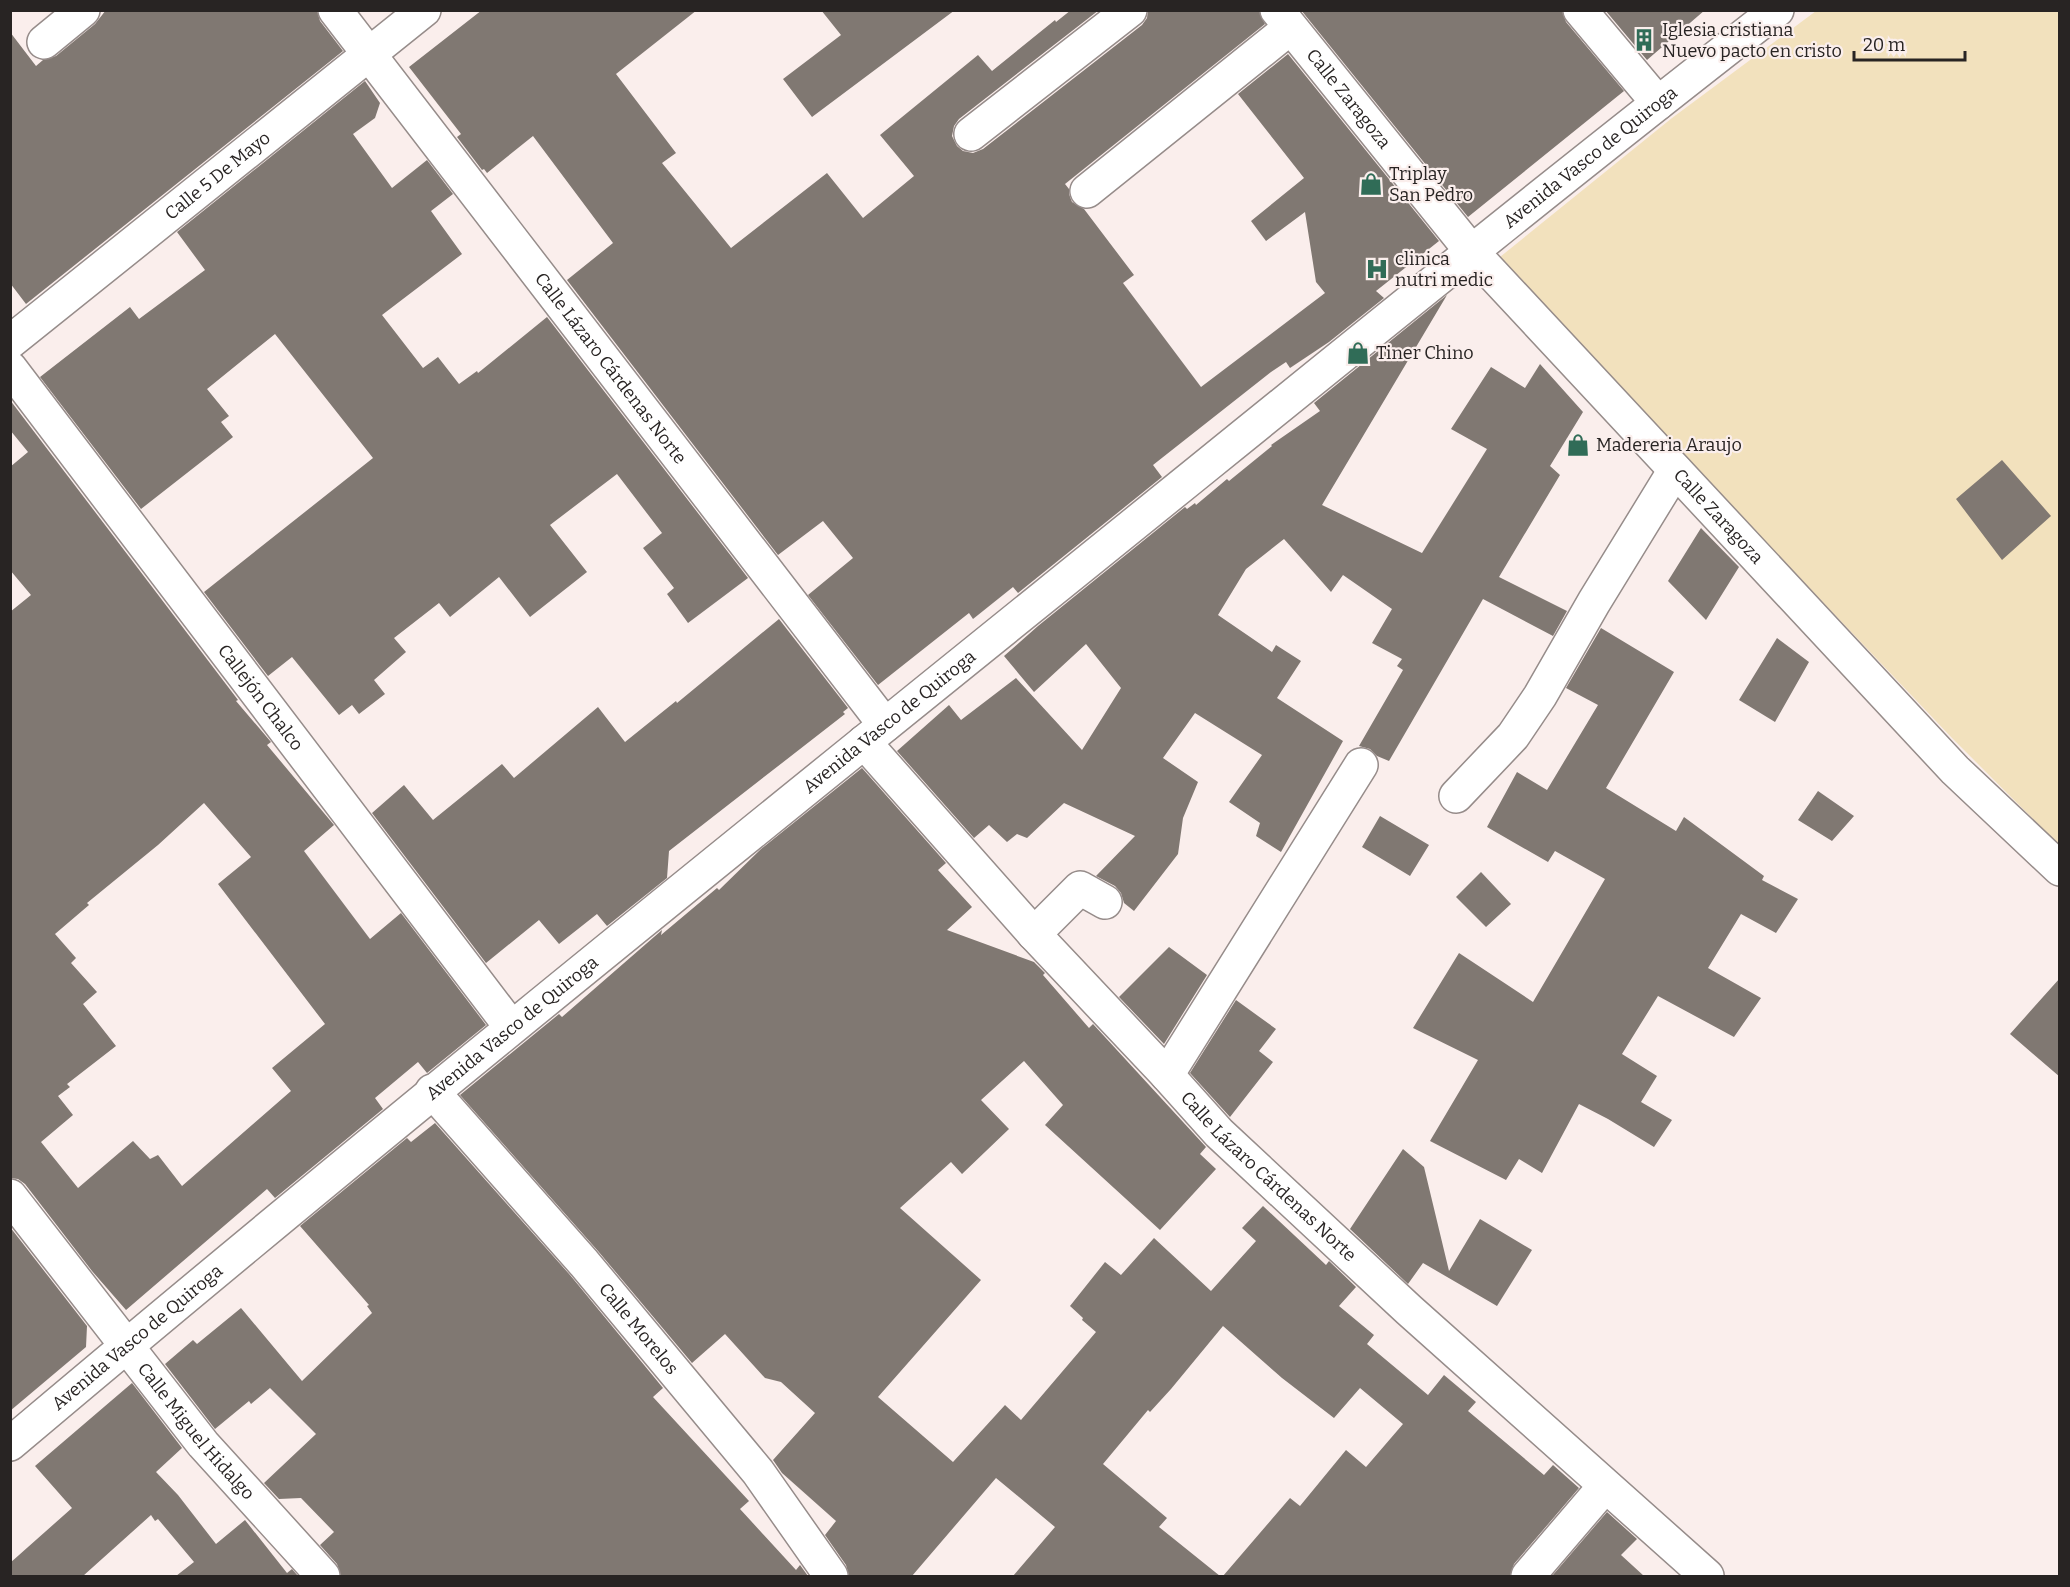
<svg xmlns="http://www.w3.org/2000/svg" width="2070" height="1587" viewBox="0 0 2070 1587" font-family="Bitter,serif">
<rect width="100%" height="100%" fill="#faeeec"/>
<!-- green -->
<path fill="#f2e1bd" d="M 1816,11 L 2059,11 L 2059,845 L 1952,738 L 1722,496 L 1495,261 L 1672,118 Z"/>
<!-- building -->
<path fill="#807872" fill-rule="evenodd" d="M 106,10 L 317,10 L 320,21 L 343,51 L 26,304 L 10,283 L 10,32 L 36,66 L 43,60 L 56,56 L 95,24 Z
M 482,10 L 697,10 L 616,74 L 676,153 L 662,163 L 731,248 L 827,173 L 863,218 L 914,176 L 880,135 L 978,55 L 992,71 L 1055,20 L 1056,22 L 1071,10 L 1099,10 L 959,119 L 954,126 L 952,136 L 957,146 L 963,151 L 973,153 L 983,149 L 1142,25 L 1147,18 L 1148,10 L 1259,10 L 1265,24 L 1065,184 L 1069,189 L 1069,194 L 1072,202 L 1084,209 L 1134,275 L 1123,283 L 1201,387 L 1325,293 L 1316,282 L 1305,212 L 1266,241 L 1251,221 L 1304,178 L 1238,94 L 1288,54 L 1439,241 L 1376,291 L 1384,298 L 1329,342 L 1290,368 L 1286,362 L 1271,372 L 1153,465 L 1162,477 L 1018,593 L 1013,587 L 973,619 L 969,613 L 878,685 L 808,595 L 853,558 L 823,521 L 778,555 L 567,280 L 613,243 L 533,136 L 487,173 L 484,169 L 482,170 L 457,137 L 461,134 L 409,67 Z
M 821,10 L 955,10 L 812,117 L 783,79 L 841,35 Z
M 1301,10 L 1562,10 L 1566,22 L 1624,91 L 1468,217 Z
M 1605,10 L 1705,10 L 1647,60 Z
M 365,81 L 380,103 L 375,118 L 353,134 L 392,188 L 427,160 L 453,194 L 431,211 L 462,254 L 382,315 L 423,368 L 438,357 L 459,384 L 477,371 L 478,373 L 547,317 L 748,578 L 688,623 L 667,594 L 674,588 L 643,548 L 662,533 L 617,474 L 550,525 L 587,572 L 530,617 L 499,577 L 450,617 L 439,603 L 394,638 L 406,652 L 374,680 L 385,694 L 359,714 L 352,705 L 339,715 L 292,657 L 268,676 L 204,592 L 373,458 L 275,334 L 207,389 L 229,416 L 221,422 L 233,437 L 141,509 L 40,377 L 130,307 L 139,319 L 205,270 L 177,232 Z
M 1447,295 L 1322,505 L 1422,553 L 1487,449 L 1451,429 L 1491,367 L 1525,388 L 1540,364 L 1583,412 L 1550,466 L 1560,475 L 1499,577 L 1567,611 L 1553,636 L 1483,599 L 1389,761 L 1377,756 L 1370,749 L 1359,746 L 1403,670 L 1397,666 L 1402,659 L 1372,643 L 1392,609 L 1343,575 L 1331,592 L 1284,539 L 1246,569 L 1218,615 L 1272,652 L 1276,645 L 1301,661 L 1277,698 L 1343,741 L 1281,852 L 1256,836 L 1260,823 L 1229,802 L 1262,755 L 1195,713 L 1163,758 L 1198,782 L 1183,818 L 1178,854 L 1134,911 L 1124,903 L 1121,893 L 1115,886 L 1096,876 L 1135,836 L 1064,803 L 1027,838 L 1017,834 L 1007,842 L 989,825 L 974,838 L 897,751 L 949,705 L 961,720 L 1016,678 L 1082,750 L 1121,688 L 1086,644 L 1034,692 L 1004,656 L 1038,626 L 1185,507 L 1187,509 L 1195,503 L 1196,505 L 1227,479 L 1229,481 L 1272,446 L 1271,445 L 1320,411 L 1314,403 Z
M 10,400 L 238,700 L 236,701 L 271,742 L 267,745 L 334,825 L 304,851 L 370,939 L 401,913 L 486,1025 L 427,1073 L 418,1062 L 375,1098 L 383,1109 L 275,1198 L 267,1189 L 126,1310 L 92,1271 L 25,1184 L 18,1179 L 10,1178 L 10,612 L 31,595 L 10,570 L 10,467 L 28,452 L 10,430 ZM 204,803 L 251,857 L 218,884 L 325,1024 L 272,1068 L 291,1091 L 182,1186 L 158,1155 L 150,1159 L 133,1141 L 78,1188 L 41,1142 L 73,1115 L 58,1096 L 70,1087 L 67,1084 L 116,1046 L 83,1004 L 97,992 L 71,963 L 76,958 L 55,934 L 89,905 L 87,903 L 158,845 Z
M 2002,460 L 2051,516 L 2002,560 L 1956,499 Z
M 1701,528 L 1739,567 L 1706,620 L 1668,581 Z
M 779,619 L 848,708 L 843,712 L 845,714 L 669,851 L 667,878 L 607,926 L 597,914 L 559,944 L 539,920 L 486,963 L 372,813 L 404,785 L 433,820 L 502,764 L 514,778 L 598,707 L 625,742 L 676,701 L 677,703 Z
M 1601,628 L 1674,672 L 1606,788 L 1676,831 L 1684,817 L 1764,876 L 1762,880 L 1798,899 L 1776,933 L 1741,914 L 1708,968 L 1761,998 L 1734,1037 L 1658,996 L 1622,1054 L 1657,1076 L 1641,1102 L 1672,1120 L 1654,1147 L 1608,1119 L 1579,1104 L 1542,1173 L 1519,1159 L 1506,1180 L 1430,1141 L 1478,1060 L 1413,1028 L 1459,953 L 1533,1002 L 1605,879 L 1555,851 L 1548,862 L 1487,827 L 1517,772 L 1547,790 L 1598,705 L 1566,688 Z
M 1777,638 L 1809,662 L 1775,722 L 1739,700 Z
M 862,768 L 946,863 L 938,870 L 972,907 L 947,930 L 1034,962 L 1045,973 L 1043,975 L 1089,1028 L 1093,1024 L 1206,1147 L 1200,1154 L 1216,1169 L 1160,1230 L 1045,1125 L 1063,1105 L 1024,1061 L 981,1100 L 1009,1129 L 962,1174 L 951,1162 L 900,1208 L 981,1280 L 878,1397 L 953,1462 L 1005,1405 L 1021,1420 L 1096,1332 L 1082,1320 L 1083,1318 L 1070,1306 L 1105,1262 L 1121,1275 L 1154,1238 L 1211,1291 L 1256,1241 L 1242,1228 L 1263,1206 L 1326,1265 L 1329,1261 L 1356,1287 L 1339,1306 L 1374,1335 L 1367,1344 L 1428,1395 L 1444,1375 L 1476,1402 L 1468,1411 L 1544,1475 L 1553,1465 L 1579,1488 L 1514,1564 L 1510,1576 L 1223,1576 L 1290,1498 L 1300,1506 L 1346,1450 L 1366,1467 L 1403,1424 L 1360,1388 L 1334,1418 L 1282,1378 L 1223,1326 L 1171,1389 L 1150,1412 L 1148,1410 L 1103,1464 L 1167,1518 L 1159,1527 L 1220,1576 L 1013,1576 L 1055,1527 L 996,1478 L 912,1576 L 849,1576 L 846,1565 L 825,1535 L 836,1521 L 782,1473 L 773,1460 L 815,1413 L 781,1382 L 765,1378 L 725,1334 L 692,1363 L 598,1251 L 460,1095 L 559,1014 L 562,1017 L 662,930 L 661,935 L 717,888 L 719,890 L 761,849 Z
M 1818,791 L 1854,816 L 1832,841 L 1798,820 Z
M 1380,816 L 1429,845 L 1410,876 L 1362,847 Z
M 1481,872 L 1511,904 L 1486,927 L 1456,897 Z
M 1169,947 L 1207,975 L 1164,1044 L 1119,997 Z
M 2060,978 L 2060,1077 L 2010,1034 Z
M 1236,1000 L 1276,1029 L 1259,1051 L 1273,1062 L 1230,1117 L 1190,1073 Z
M 435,1123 L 570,1275 L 663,1388 L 653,1397 L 749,1501 L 740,1509 L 796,1570 L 800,1565 L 808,1576 L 341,1576 L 337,1564 L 320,1545 L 334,1532 L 301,1498 L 279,1499 L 264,1483 L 316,1434 L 270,1388 L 251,1404 L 249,1401 L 215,1429 L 165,1364 L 193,1340 L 197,1344 L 241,1308 L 302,1381 L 372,1313 L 367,1306 L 369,1305 L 300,1226 L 407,1138 L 411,1142 Z
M 1403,1149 L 1424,1167 L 1449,1271 L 1480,1219 L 1532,1250 L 1497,1306 L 1423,1263 L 1408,1284 L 1350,1229 Z
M 10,1227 L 87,1326 L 86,1347 L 10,1411 Z
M 132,1383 L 182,1448 L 156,1472 L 178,1495 L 216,1544 L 245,1520 L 287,1573 L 292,1569 L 298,1576 L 176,1576 L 194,1562 L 158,1519 L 155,1521 L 151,1515 L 83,1576 L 10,1576 L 10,1563 L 72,1508 L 35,1466 Z
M 1607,1512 L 1637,1539 L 1621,1555 L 1644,1576 L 1552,1576 Z"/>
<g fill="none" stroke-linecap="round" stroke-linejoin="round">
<!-- minor casing -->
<g stroke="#968c8a" stroke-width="36">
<g id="minor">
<path id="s1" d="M 335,10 L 885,725"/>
<path id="s2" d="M 1277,10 L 1472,252 L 1955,770 L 2060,869"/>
<path d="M 1580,10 L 1658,103"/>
<path d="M 44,42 L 83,10"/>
<path d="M 971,134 L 1130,10"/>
<path d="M 1087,191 L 1290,28"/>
<path id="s3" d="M 10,342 L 424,10"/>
<path id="s4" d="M 10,368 L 511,1027"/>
<path id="s5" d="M 864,742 L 1034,934 L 1167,1075 L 1219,1133 L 1409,1310 L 1707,1576"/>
<path d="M 1456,796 L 1513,736 L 1540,696 L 1594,602 L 1675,470"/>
<path d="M 1034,934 L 1080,888 L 1105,902"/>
<path d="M 1167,1075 L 1361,765"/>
<path id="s6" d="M 432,1091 L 584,1263 L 758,1472 L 831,1576"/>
<path id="s7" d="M 10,1196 L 203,1444 L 323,1576"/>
<path id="s8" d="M 10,1444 C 351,1156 698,876 1045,596 C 1288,400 1530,202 1777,10"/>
<path d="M 1528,1576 L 1605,1486"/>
</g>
</g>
<!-- minor -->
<use href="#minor" stroke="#fff" stroke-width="33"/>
</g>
<!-- icons -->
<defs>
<g id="building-bare" transform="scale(1.8)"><path d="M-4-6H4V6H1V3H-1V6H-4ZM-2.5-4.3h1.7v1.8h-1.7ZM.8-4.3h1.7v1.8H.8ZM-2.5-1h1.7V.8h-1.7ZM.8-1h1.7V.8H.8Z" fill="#306c57" stroke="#faeeec" stroke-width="2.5" paint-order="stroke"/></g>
<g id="shop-bare" transform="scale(1.8)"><path d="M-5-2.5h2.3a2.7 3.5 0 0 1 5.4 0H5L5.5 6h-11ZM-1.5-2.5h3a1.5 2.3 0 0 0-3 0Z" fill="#306c57" stroke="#faeeec" stroke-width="2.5" paint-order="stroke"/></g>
<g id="hospital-bare" transform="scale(1.8)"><path d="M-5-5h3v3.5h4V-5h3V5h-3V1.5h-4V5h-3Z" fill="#306c57" stroke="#faeeec" stroke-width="2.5" paint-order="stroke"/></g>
</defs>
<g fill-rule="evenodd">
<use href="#building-bare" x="1644" y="40"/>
<use href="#shop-bare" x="1371" y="184"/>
<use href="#hospital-bare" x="1377" y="269"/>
<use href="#shop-bare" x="1358" y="353"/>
<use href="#shop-bare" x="1578" y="445"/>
</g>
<g text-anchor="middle" stroke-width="4.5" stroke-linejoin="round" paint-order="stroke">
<!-- poi labels -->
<g font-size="18" fill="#282423" stroke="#faeeec" text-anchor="start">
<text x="1662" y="36">Iglesia cristiana<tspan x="1662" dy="21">Nuevo pacto en cristo</tspan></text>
<text x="1389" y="180">Triplay<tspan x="1389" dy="21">San Pedro</tspan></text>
<text x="1395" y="265">clinica<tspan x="1395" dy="21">nutri medic</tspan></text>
<text x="1376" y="359">Tiner Chino</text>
<text x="1596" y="451">Madereria Araujo</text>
</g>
<!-- street labels -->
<g font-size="18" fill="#282423" stroke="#faeeec">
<text dy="6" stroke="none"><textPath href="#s2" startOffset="114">Calle Zaragoza</textPath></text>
<text dy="6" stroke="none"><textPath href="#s8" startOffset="2038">Avenida Vasco de Quiroga</textPath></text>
<text dy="6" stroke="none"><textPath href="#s3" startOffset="266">Calle 5 De Mayo</textPath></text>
<text dy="6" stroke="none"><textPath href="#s1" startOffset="452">Calle Lázaro Cárdenas Norte</textPath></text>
<text dy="6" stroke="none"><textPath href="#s2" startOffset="672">Calle Zaragoza</textPath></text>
<text dy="6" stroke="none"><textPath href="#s4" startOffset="414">Callejón Chalco</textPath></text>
<text dy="6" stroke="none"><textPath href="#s8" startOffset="1138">Avenida Vasco de Quiroga</textPath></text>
<text dy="6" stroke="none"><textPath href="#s8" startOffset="652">Avenida Vasco de Quiroga</textPath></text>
<text dy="6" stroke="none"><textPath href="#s5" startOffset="594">Calle Lázaro Cárdenas Norte</textPath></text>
<text dy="6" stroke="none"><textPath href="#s6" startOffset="315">Calle Morelos</textPath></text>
<text dy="6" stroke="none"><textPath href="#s8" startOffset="166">Avenida Vasco de Quiroga</textPath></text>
<text dy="6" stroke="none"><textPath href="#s7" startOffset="300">Calle Miguel Hidalgo</textPath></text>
</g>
</g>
<!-- border -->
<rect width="2070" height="1587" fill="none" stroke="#282423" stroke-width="24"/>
<!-- scale -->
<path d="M1854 51v9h111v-9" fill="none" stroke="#282423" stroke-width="3"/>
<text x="1863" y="51" font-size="18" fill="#282423" stroke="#faeeec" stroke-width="4.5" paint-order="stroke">20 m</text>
</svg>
